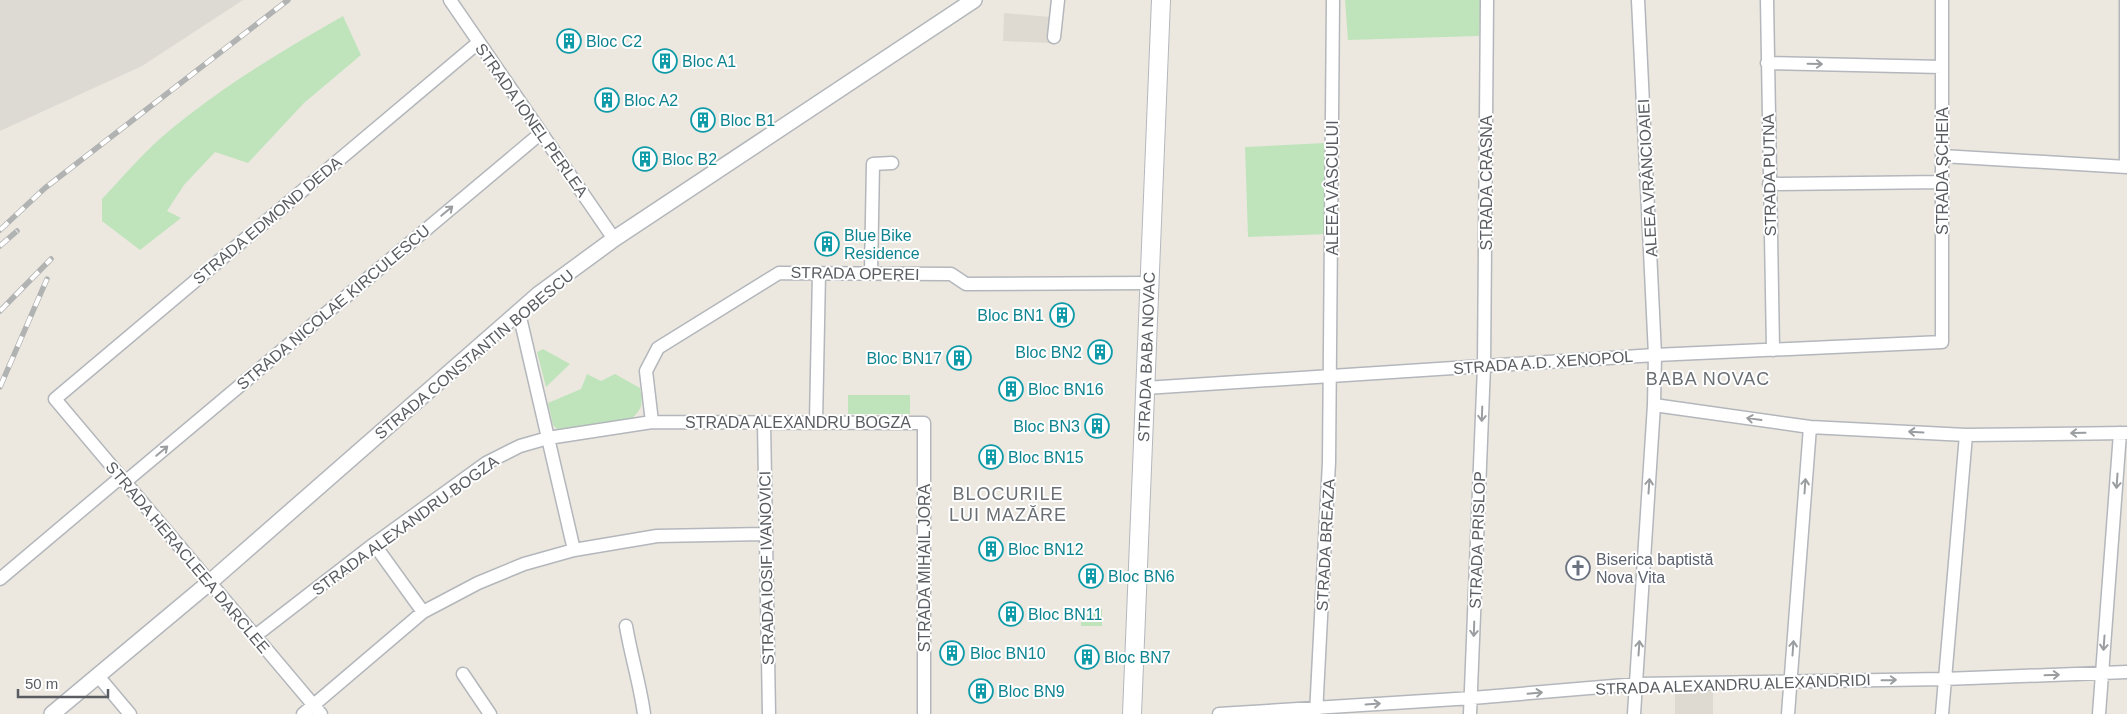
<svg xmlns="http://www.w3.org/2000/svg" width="2127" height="714" viewBox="0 0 2127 714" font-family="Helvetica,sans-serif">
<rect width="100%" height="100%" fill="#ece8e0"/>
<!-- industrial -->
<path fill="#dddad4" d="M 0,0 L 243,0 L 142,66 L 0,131 Z"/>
<!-- education -->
<path fill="#dedad1" d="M 1004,13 L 1051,17 L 1049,43 L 1003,41 Z
M 1713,689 L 1713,714 L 1675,714 L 1675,690 Z"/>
<!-- green -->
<path fill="#bfe4bc" d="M 1345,0 L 1481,0 L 1479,36 L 1348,40 Z
M 343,16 L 361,55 L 304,103 L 248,163 L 215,152 L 184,185 L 167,211 L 181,218 L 140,250 L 102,221 L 102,199 C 122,178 141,155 163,136 C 218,89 280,52 343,16 Z
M 1324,143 L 1328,234 L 1248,237 L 1245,147 Z
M 543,349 L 570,364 L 546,387 L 537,352 Z
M 587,374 L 601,381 L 615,374 L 640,388 C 643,403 643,409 631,419 L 558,430 L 553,425 L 548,403 L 581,389 Z
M 848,395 L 910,395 L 910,414 L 848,414 Z
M 1081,609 L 1102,609 L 1102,626 L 1081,626 Z"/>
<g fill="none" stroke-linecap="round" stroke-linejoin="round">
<!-- minor casing -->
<g stroke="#b3b7bb" stroke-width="15">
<path id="minor" d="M 450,0 L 614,239
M 1767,0 L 1773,350
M 1054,37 L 1058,0
M 1767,63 L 1942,67
M 1942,156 L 2127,167
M 2126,167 L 2126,0
M 1769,184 L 1942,182
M 871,273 L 873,164 L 892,163
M 519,313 L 574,550
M 1145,388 L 1655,355 L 1942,342 L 1942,0
M 1654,405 L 1810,427 L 1966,435 L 2127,433
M 652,422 L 646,371 L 658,348 L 779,273 L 951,274 L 966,284 L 1149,283
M 764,422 L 769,714
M 816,422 L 819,273
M 125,482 L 541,133
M 374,544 L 423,612
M 0,579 L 121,477
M 626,626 C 631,656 640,684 644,714
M 255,636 L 374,544 L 486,463 L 520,446 L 548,438 L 652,422 L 924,423 L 924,714
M 463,674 L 490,714
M 98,676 L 130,714
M 303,714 L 423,612 L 478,583 L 524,564 L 574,550 L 657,536 L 765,534
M 321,714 L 55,399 L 479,42
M 1219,714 L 1472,698 L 1637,684 L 1944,679 L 2127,672
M 1316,714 L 1329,462 L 1333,0
M 1470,714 L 1484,366 L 1487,0
M 1634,714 L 1654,405 L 1655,355 L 1638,0
M 1788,714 L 1810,427
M 1942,714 L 1966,435
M 2099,714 L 2120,433"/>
</g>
<!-- tertiary casing -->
<g stroke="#b3b7bb" stroke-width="18">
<path id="tertiary" d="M 52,714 L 210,582 L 539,294 L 614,239 L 974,0"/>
</g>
<!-- secondary casing -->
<g stroke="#b4b8bd" stroke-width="20">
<path id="secondary" d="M 1132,714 L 1161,0"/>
</g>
<!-- minor -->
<use href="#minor" stroke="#fff" stroke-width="12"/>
<!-- tertiary -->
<use href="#tertiary" stroke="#fff" stroke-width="15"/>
<!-- secondary -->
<use href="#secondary" stroke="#fff" stroke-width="18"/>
<!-- rail casing -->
<g stroke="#b1b2b2" stroke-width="5.5">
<path id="rail" d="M 0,230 L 45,188 L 288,0
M 0,246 L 17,231
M 0,311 L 51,259
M 0,387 L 47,279"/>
</g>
<!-- rail -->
<use href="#rail" stroke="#fff" stroke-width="4" stroke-dasharray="11" stroke-linecap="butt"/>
</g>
<!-- one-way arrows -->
<defs><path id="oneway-shaft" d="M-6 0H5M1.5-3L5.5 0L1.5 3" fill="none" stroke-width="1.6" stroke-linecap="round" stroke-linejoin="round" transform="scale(1.25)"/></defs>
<g stroke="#9b9ea0">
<use href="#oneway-shaft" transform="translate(1815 64) rotate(1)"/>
<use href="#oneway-shaft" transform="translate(447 211) rotate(-40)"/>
<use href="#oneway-shaft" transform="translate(1482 414) rotate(92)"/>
<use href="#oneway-shaft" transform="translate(1754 419) rotate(-172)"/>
<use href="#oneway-shaft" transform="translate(1916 432) rotate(-177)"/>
<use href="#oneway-shaft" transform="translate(2078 433) rotate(179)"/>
<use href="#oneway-shaft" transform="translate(162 451) rotate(-40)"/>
<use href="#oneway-shaft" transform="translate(2117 481) rotate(94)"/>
<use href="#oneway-shaft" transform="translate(1649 486) rotate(-86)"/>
<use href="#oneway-shaft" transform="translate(1805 486) rotate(-86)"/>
<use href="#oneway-shaft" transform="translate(1474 629) rotate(92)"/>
<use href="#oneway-shaft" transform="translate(2104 643) rotate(94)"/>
<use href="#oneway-shaft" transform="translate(1639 648) rotate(-86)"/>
<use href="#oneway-shaft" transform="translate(1793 648) rotate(-86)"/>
<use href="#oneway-shaft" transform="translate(2052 675) rotate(-2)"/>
<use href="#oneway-shaft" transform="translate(1889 680) rotate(-1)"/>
<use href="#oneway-shaft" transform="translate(1535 693) rotate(-5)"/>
<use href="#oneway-shaft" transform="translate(1373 704) rotate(-4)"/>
</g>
<!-- icons -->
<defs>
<g id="building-ring" transform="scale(1.25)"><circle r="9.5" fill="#fff" stroke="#0f9aa8" stroke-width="1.5"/><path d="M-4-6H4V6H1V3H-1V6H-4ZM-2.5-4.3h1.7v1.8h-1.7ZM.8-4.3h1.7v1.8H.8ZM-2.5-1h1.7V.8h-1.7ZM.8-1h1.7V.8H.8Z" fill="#0f9aa8"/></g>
<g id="church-ring" transform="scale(1.25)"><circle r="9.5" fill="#fff" stroke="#6b7280" stroke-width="1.5"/><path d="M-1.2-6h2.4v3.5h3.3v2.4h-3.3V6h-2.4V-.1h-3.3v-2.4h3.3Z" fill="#6b7280"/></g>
</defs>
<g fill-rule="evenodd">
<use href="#building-ring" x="569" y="41"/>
<use href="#building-ring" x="665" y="61"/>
<use href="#building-ring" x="607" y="100"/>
<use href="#building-ring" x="703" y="120"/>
<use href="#building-ring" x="645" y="159"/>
<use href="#building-ring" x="827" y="244"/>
<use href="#building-ring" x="1062" y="315"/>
<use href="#building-ring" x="1100" y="352"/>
<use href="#building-ring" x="959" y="358"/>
<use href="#building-ring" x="1011" y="389"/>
<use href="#building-ring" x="1097" y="426"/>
<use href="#building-ring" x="991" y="457"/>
<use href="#building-ring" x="991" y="549"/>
<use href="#church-ring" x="1578" y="568"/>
<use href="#building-ring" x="1091" y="576"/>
<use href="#building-ring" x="1011" y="614"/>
<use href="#building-ring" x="952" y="653"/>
<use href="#building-ring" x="1087" y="657"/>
<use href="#building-ring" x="981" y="691"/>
</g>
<g text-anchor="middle" stroke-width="4" stroke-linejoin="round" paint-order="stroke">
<!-- culture labels -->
<g font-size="16" fill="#0d838f" stroke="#fff" text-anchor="start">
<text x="586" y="47">Bloc C2</text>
<text x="682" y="67">Bloc A1</text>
<text x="624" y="106">Bloc A2</text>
<text x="720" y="126">Bloc B1</text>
<text x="662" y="165">Bloc B2</text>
<text x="844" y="241">Blue Bike<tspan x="844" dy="18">Residence</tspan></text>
<text x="1044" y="321" text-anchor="end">Bloc BN1</text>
<text x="1082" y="358" text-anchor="end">Bloc BN2</text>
<text x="942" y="364" text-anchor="end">Bloc BN17</text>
<text x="1028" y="395">Bloc BN16</text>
<text x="1080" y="432" text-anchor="end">Bloc BN3</text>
<text x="1008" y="463">Bloc BN15</text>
<text x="1008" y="555">Bloc BN12</text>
<text x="1108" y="582">Bloc BN6</text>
<text x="1028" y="620">Bloc BN11</text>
<text x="970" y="659">Bloc BN10</text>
<text x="1104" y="663">Bloc BN7</text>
<text x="998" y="697">Bloc BN9</text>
</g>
<!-- street labels -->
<g font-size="16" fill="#595d61" stroke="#fff">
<text transform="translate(532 120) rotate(55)" y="6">STRADA IONEL PERLEA</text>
<text transform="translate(1942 171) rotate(-90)" y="6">STRADA ȘCHEIA</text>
<text transform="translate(1769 175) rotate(-91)" y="6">STRADA PUTNA</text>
<text transform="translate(1647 178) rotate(-93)" y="6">ALEEA VRÂNCIOAIEI</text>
<text transform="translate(1486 183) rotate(-90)" y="6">STRADA CRASNA</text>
<text transform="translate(1332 188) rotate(-90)" y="6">ALEEA VÂSCULUI</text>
<text transform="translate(267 220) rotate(-40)" y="6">STRADA EDMOND DEDA</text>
<text transform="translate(855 273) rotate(1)" y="6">STRADA OPEREI</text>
<text transform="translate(333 307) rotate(-40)" y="6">STRADA NICOLAE KIRCULESCU</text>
<text transform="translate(474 354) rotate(-40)" y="6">STRADA CONSTANTIN BOBESCU</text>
<text transform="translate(1146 357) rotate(-88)" y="6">STRADA BABA NOVAC</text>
<text transform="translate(1543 362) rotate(-4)" y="6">STRADA A.D. XENOPOL</text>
<text x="798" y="428">STRADA ALEXANDRU BOGZA</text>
<text transform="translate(405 525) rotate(-36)" y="6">STRADA ALEXANDRU BOGZA</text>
<text transform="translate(1477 540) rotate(-88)" y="6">STRADA PRISLOP</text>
<text transform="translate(1325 545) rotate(-87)" y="6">STRADA BREAZA</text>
<text transform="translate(188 557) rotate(50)" y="6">STRADA HERACLEEA DARCLEE</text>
<text transform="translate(766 568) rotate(-91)" y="6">STRADA IOSIF IVANOVICI</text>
<text transform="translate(924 568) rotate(-90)" y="6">STRADA MIHAIL JORA</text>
<text transform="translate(1733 684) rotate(-2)" y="6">STRADA ALEXANDRU ALEXANDRIDI</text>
</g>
<!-- worship labels -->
<g font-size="16" fill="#5b616d" stroke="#fff" text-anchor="start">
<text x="1596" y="565">Biserica baptistă<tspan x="1596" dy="18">Nova Vita</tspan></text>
</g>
<!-- neighbourhood labels -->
<g font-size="18" letter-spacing="1" fill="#6a6f73" stroke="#fff">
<text x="1708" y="385">BABA NOVAC</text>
<text x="1008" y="500">BLOCURILE<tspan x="1008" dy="21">LUI MAZĂRE</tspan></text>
</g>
</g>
<!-- scale -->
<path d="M18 689v8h90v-8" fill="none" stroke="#595d61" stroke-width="2.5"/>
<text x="25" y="689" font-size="15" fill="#595d61" stroke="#ffffff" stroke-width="4" paint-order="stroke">50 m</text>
</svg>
